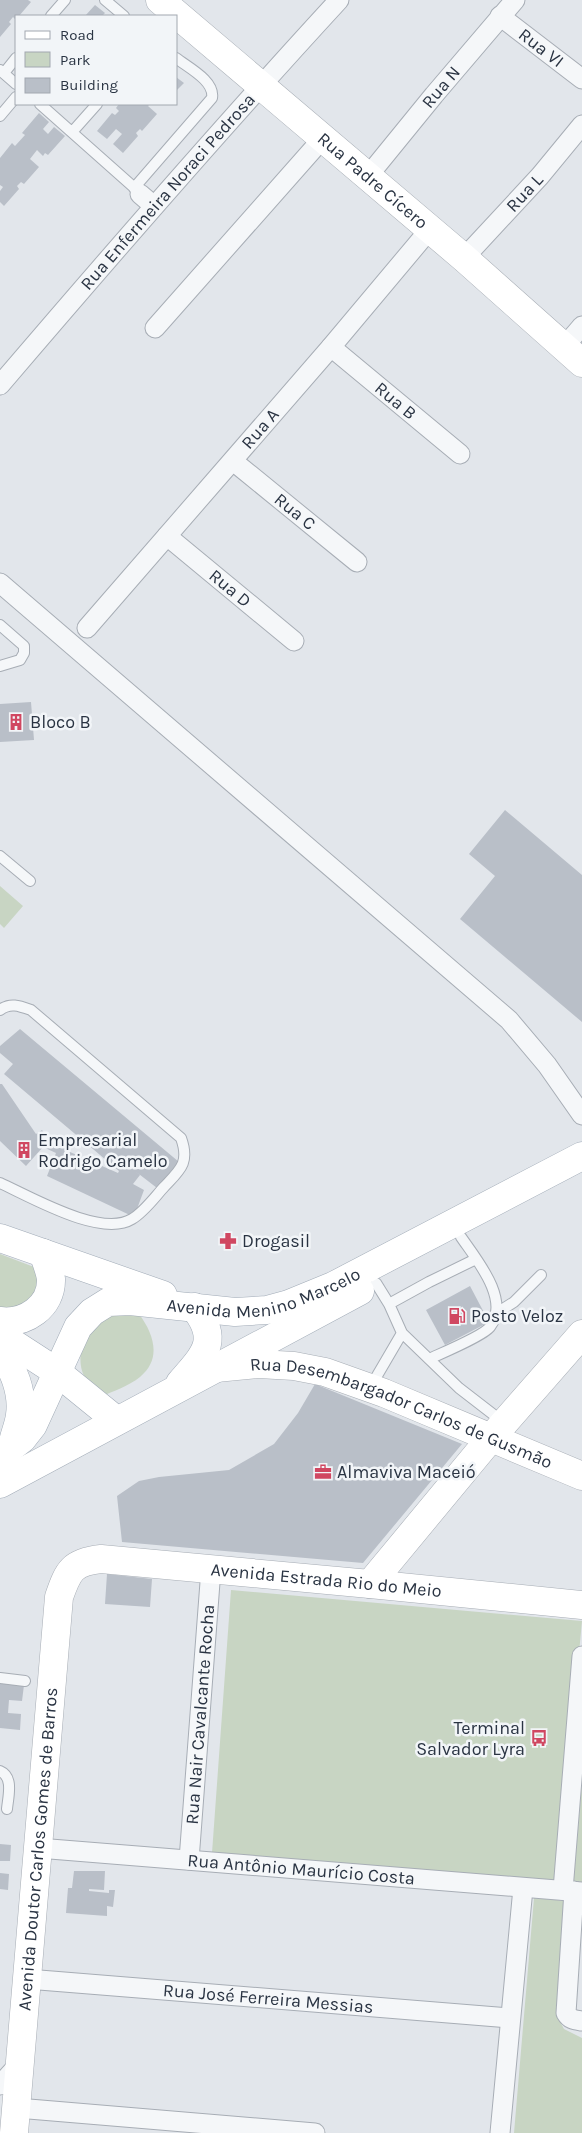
<svg xmlns="http://www.w3.org/2000/svg" width="582" height="2133" viewBox="0 0 582 2133" font-family="Karla,sans-serif">
<rect width="100%" height="100%" fill="#e2e6eb"/>
<!-- green -->
<path fill="#c8d5c3" d="M 0,886 L 23,906 L 4,928 L 0,924 Z
M 0,1254 L 34,1267 L 46,1286 L 32,1308 L 0,1313 Z
M 123,1312 L 139,1314 C 154,1334 162,1359 140,1377 C 129,1386 113,1391 101,1397 C 94,1391 88,1384 84,1376 C 74,1355 86,1323 108,1315 C 113,1314 118,1313 123,1312 Z
M 231,1590 L 582,1621 L 557,1888 L 212,1853 Z
M 582,1783 L 582,1887 L 573,1886 Z
M 534,1898 L 567,1901 L 557,2016 L 564,2029 L 582,2038 L 582,2133 L 514,2133 Z"/>
<!-- building -->
<path fill="#b9bfc8" d="M 0,0 L 28,0 L 31,2 L 19,16 L 16,16 L 16,20 L 13,17 L 9,22 L 11,24 L 0,37 Z
M 95,5 L 105,13 L 102,16 L 85,16 Z
M 176,77 L 184,83 L 176,91 Z
M 119,104 L 150,104 L 148,106 L 157,114 L 142,131 L 140,129 L 136,133 L 138,136 L 123,153 L 113,144 L 122,134 L 116,129 L 107,139 L 97,131 L 112,113 L 115,115 L 119,111 L 116,108 Z
M 39,113 L 49,122 L 43,129 L 48,134 L 54,127 L 65,136 L 48,155 L 45,153 L 43,156 L 37,150 L 30,159 L 39,167 L 24,184 L 21,182 L 17,186 L 19,189 L 4,206 L 0,202 L 0,191 L 3,187 L 0,185 L 0,158 L 12,143 L 15,146 L 25,135 L 22,133 Z
M 31,702 L 34,740 L 0,742 L 0,704 Z
M 505,810 L 582,875 L 582,1022 L 460,919 L 495,876 L 469,854 Z
M 20,1029 L 179,1162 L 157,1188 L 135,1171 L 140,1175 L 133,1184 L 144,1190 L 134,1217 L 47,1176 L 56,1153 L 43,1147 L 26,1166 L 0,1141 L 0,1084 L 2,1084 L 36,1134 L 42,1130 L 47,1137 L 70,1147 L 70,1152 L 118,1173 L 119,1171 L 4,1074 L 13,1064 L 0,1053 L 0,1046 Z
M 470,1286 L 489,1322 L 445,1345 L 426,1310 Z
M 315,1384 L 462,1444 L 363,1563 L 122,1542 L 117,1496 L 139,1481 L 159,1477 L 229,1470 L 274,1444 L 298,1413 Z
M 107,1574 L 152,1579 L 150,1607 L 105,1604 Z
M 0,1683 L 24,1685 L 22,1701 L 9,1700 L 8,1713 L 21,1714 L 20,1730 L 0,1728 Z
M 0,1844 L 11,1845 L 10,1861 L 0,1861 Z
M 74,1871 L 105,1871 L 104,1890 L 89,1889 L 89,1891 L 109,1893 L 109,1890 L 115,1890 L 113,1907 L 107,1906 L 107,1916 L 66,1913 L 68,1888 L 72,1888 Z
M 0,1873 L 9,1874 L 8,1890 L 0,1889 Z"/>
<g fill="none" stroke-linecap="round" stroke-linejoin="round">
<!-- lane casing -->
<g stroke="#a7adb5" stroke-width="12">
<path id="lane" d="M 105,0 L 124,16
M 51,16 L 65,0
M 0,70 L 16,84
M 4,73 L 16,58
M 40,104 L 138,191
M 0,116 L 16,97
M 73,131 L 97,104
M 134,188 L 212,98 C 215,81 189,68 176,58
M 0,625 L 24,646 L 24,653 L 20,660 L 0,666
M 0,856 L 30,881
M 0,1010 C 10,1002 20,1006 31,1010 L 181,1138 C 190,1163 180,1170 164,1187 C 154,1198 144,1212 132,1219 C 101,1238 31,1197 0,1183
M 376,1283 L 389,1304 L 402,1333 L 459,1388 L 503,1422
M 389,1304 L 429,1282 L 476,1259
M 495,1314 L 514,1302 L 541,1275
M 429,1359 C 442,1353 483,1336 490,1327 C 511,1300 476,1259 461,1237
M 371,1386 L 402,1333
M 0,1678 L 25,1681
M 0,1771 C 14,1777 8,1797 7,1809"/>
</g>
<!-- street casing -->
<g stroke="#a7adb5" stroke-width="21">
<g id="street">
<path id="s1" d="M 500,16 L 582,79"/>
<path id="s2" d="M 368,176 L 434,95 L 515,0"/>
<path d="M 140,194 L 154,206"/>
<path id="s3" d="M 464,258 L 540,176 L 582,125"/>
<path d="M 155,328 L 323,138"/>
<path id="s4" d="M 331,347 L 460,454"/>
<path d="M 564,347 L 582,326"/>
<path id="s5" d="M 0,385 C 111,255 223,126 339,0"/>
<path id="s6" d="M 233,461 L 357,562"/>
<path id="s7" d="M 167,536 L 294,641"/>
<path d="M 0,583 L 509,1020 L 547,1065 L 582,1115"/>
<path id="s8" d="M 87,628 L 331,347 L 430,229"/>
<path id="s9" d="M 38,1848 L 582,1892"/>
<path id="s10" d="M 189,1860 L 211,1569"/>
<path d="M 563,1890 L 582,1656"/>
<path d="M 574,1891 L 566,2013 C 570,2020 575,2020 582,2021"/>
<path id="s11" d="M 27,1979 L 510,2018"/>
<path d="M 0,2085 L 20,2063"/>
<path d="M 17,2108 L 315,2133"/>
<path d="M 500,2133 L 523,1888"/>
</g>
</g>
<!-- secondary casing -->
<g stroke="#a7adb5" stroke-width="29">
<g id="secondary">
<path id="s12" d="M 160,0 L 464,258 L 582,363"/>
<path id="s13" d="M 216,1368 L 259,1364 L 294,1366 L 325,1372 L 384,1393 L 582,1476"/>
<path d="M 370,1584 L 490,1439 L 582,1334"/>
<path id="s14" d="M 14,2133 L 59,1597 C 68,1571 72,1562 101,1559 L 370,1584 L 582,1605"/>
</g>
</g>
<!-- primary casing -->
<g stroke="#a1abb7" stroke-width="29">
<g id="primary">
<path d="M 0,1238 L 163,1295"/>
<path d="M 0,1321 C 25,1324 52,1307 51,1279 C 50,1271 46,1261 43,1253"/>
<path d="M 0,1335 L 57,1372 L 116,1420"/>
<path d="M 0,1352 C 14,1368 23,1393 20,1415 C 19,1424 15,1433 13,1442"/>
<path d="M 180,1383 C 204,1355 221,1341 194,1307"/>
<path id="s15" d="M 0,1456 L 22,1439 L 33,1425 L 78,1327 L 92,1312 L 108,1302 L 130,1301 L 235,1312 L 267,1310 L 289,1304 L 333,1286 L 582,1156"/>
<path d="M 0,1484 L 360,1291"/>
</g>
</g>
<!-- lane -->
<use href="#lane" stroke="#f5f7f9" stroke-width="10"/>
<!-- street -->
<use href="#street" stroke="#f5f7f9" stroke-width="19"/>
<!-- secondary -->
<use href="#secondary" stroke="#fff" stroke-width="28"/>
<!-- primary -->
<use href="#primary" stroke="#fff" stroke-width="28"/>
</g>
<!-- icons -->
<defs>
<g id="building-bare" transform="scale(1.35)"><path d="M-4-6H4V6H1V3H-1V6H-4ZM-2.5-4.3h1.7v1.8h-1.7ZM.8-4.3h1.7v1.8H.8ZM-2.5-1h1.7V.8h-1.7ZM.8-1h1.7V.8H.8Z" fill="#d04761" stroke="#f2f5f8" stroke-width="2.5" paint-order="stroke"/></g>
<g id="pharmacy-bare" transform="scale(1.35)"><path d="M-2-6h4v4h4v4h-4v4h-4v-4h-4v-4h4Z" fill="#d04761" stroke="#f2f5f8" stroke-width="2.5" paint-order="stroke"/></g>
<g id="fuel-bare" transform="scale(1.35)"><path d="M-5.5-6h7V0h2V4h1.3V-2.5L3-4.5l.8-.8L6-3V5H2.5V1h-1V6h-7ZM-4.2-4.7v3.2H.2V-4.7Z" fill="#d04761" stroke="#f2f5f8" stroke-width="2.5" paint-order="stroke"/></g>
<g id="office-bare" transform="scale(1.35)"><path d="M-6-3h4V-5.5h4V-3h4V5H-6ZM-1-4.5V-3h2v-1.5ZM-6 0V1H6V0Z" fill="#d04761" stroke="#f2f5f8" stroke-width="2.5" paint-order="stroke"/></g>
<g id="bus-bare" transform="scale(1.35)"><path d="M-5-6H5V4H4V6H2V4H-2V6H-4V4H-5ZM-3.5-4V0h7V-4ZM-3.5 1.2v1.5H-2V1.2ZM2 1.2v1.5H3.5V1.2Z" fill="#d04761" stroke="#f2f5f8" stroke-width="2.5" paint-order="stroke"/></g>
</defs>
<g fill-rule="evenodd">
<use href="#building-bare" x="16" y="722"/>
<use href="#building-bare" x="24" y="1150"/>
<use href="#pharmacy-bare" x="228" y="1241"/>
<use href="#fuel-bare" x="457" y="1316"/>
<use href="#office-bare" x="323" y="1472"/>
<use href="#bus-bare" x="539" y="1738"/>
</g>
<g text-anchor="middle" stroke-width="5" stroke-linejoin="round" paint-order="stroke">
<!-- street labels -->
<g font-size="18" fill="#2a3443" stroke="#f2f5f8">
<text dy="6" stroke="none"><textPath href="#s1" startOffset="52">Rua VI</textPath></text>
<text dy="6" stroke="none"><textPath href="#s2" startOffset="115">Rua N</textPath></text>
<text dy="6" stroke="none"><textPath href="#s12" startOffset="279">Rua Padre Cícero</textPath></text>
<text dy="6" stroke="none"><textPath href="#s5" startOffset="256">Rua Enfermeira Noraci Pedrosa</textPath></text>
<text dy="6" stroke="none"><textPath href="#s3" startOffset="89">Rua L</textPath></text>
<text dy="6" stroke="none"><textPath href="#s4" startOffset="84">Rua B</textPath></text>
<text dy="6" stroke="none"><textPath href="#s8" startOffset="264">Rua A</textPath></text>
<text dy="6" stroke="none"><textPath href="#s6" startOffset="80">Rua C</textPath></text>
<text dy="6" stroke="none"><textPath href="#s7" startOffset="82">Rua D</textPath></text>
<text dy="6" stroke="none"><textPath href="#s15" startOffset="352">Avenida Menino Marcelo</textPath></text>
<text dy="6" stroke="none"><textPath href="#s13" startOffset="194">Rua Desembargador Carlos de Gusmão</textPath></text>
<text dy="6" stroke="none"><textPath href="#s14" startOffset="826">Avenida Estrada Rio do Meio</textPath></text>
<text dy="6" stroke="none"><textPath href="#s10" startOffset="146">Rua Nair Cavalcante Rocha</textPath></text>
<text dy="6" stroke="none"><textPath href="#s14" startOffset="285">Avenida Doutor Carlos Gomes de Barros</textPath></text>
<text dy="6" stroke="none"><textPath href="#s9" startOffset="264">Rua Antônio Maurício Costa</textPath></text>
<text dy="6" stroke="none"><textPath href="#s11" startOffset="242">Rua José Ferreira Messias</textPath></text>
</g>
<!-- poi labels -->
<g font-size="18" fill="#2a3443" stroke="#f2f5f8" text-anchor="start">
<text x="30" y="728">Bloco B</text>
<text x="38" y="1146">Empresarial<tspan x="38" dy="21">Rodrigo Camelo</tspan></text>
<text x="242" y="1247">Drogasil</text>
<text x="471" y="1322">Posto Veloz</text>
<text x="337" y="1478">Almaviva Maceió</text>
<text x="525" y="1734" text-anchor="end">Terminal<tspan x="525" dy="21">Salvador Lyra</tspan></text>
</g>
</g>
<!-- legend -->
<rect x="15" y="15" width="162" height="90" fill="#f2f5f8" stroke="#a2a8b0"/>
<rect x="25" y="31" width="25" height="8" fill="#ffffff" stroke="#a2a8b0"/>
<text x="60" y="40" font-size="15" fill="#2a3443">Road</text>
<rect x="25" y="52" width="25" height="15" fill="#c8d5c3" stroke="#a2a8b0"/>
<text x="60" y="65" font-size="15" fill="#2a3443">Park</text>
<rect x="25" y="78" width="25" height="15" fill="#b9bfc8" stroke="#a2a8b0"/>
<text x="60" y="90" font-size="15" fill="#2a3443">Building</text>
</svg>
